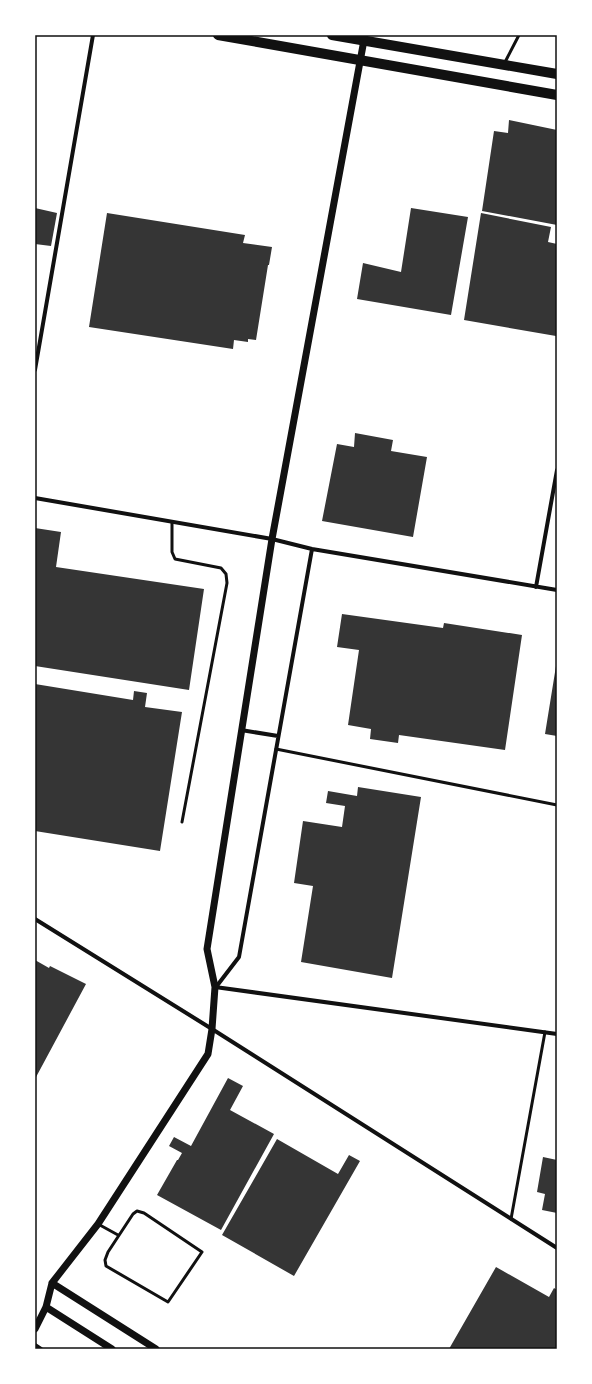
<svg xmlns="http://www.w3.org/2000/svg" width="592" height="1384" viewBox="0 0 592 1384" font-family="'DejaVu Sans',sans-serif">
<rect width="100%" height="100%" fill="#fff"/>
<!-- building -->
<path fill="#353535" d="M 509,120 L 557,130 L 557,225 L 482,211 L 494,131 L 508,133 Z
M 35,208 L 57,213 L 51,246 L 35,244 Z
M 411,208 L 468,217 L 451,315 L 357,299 L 363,263 L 401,272 Z
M 107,213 L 245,235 L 243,243 L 272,247 L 269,265 L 268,265 L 256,340 L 248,339 L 248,342 L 234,340 L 233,349 L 89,327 Z
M 481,213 L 551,227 L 548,242 L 557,244 L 557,328 L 556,336 L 464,320 Z
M 355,433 L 393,440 L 391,451 L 427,457 L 413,537 L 322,521 L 337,444 L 354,447 Z
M 35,528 L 61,532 L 56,567 L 204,589 L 189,690 L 35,666 Z
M 342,614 L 443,628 L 444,623 L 522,635 L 505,750 L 399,735 L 398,743 L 370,739 L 371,729 L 348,725 L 359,650 L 337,647 Z
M 556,666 L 557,667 L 557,736 L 545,734 Z
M 35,684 L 133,700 L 134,691 L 147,693 L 145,707 L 182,712 L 160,851 L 35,831 Z
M 358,787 L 421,797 L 392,978 L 301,962 L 313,886 L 294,883 L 303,821 L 342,827 L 345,806 L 326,803 L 328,791 L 357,796 Z
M 35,960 L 49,968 L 50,966 L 86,984 L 35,1079 Z
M 228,1078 L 243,1086 L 230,1110 L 274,1134 L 221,1230 L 157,1195 L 177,1160 L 178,1160 L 182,1153 L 169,1146 L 174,1137 L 191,1146 Z
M 277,1139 L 338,1174 L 349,1155 L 360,1161 L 294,1276 L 222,1235 Z
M 543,1157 L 557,1160 L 557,1213 L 542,1210 L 545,1194 L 537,1192 Z
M 496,1267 L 549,1297 L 554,1288 L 557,1290 L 557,1349 L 449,1349 Z"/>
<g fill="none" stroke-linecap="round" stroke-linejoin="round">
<!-- service -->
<path stroke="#111" stroke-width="3" d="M 504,64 L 519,35
M 172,522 L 172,552 L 175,559 L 221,568 L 226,574 L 227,583 L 182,822
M 276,749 L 557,805
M 137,1211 L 144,1213 L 202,1252 L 168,1302 L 106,1266 L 105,1260 L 108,1252 L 133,1214 Z
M 511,1219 L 545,1032
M 98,1224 L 118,1235"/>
<!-- minor -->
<path stroke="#111" stroke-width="4" d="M 35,370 L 93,35
M 35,498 L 272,539 L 312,549 L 557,590
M 536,587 L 557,470
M 241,730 L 278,736
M 35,919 L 212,1029 L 557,1248
M 215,987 L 557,1034
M 216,987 L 239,957 L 312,549
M 35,1345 L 41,1349"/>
<!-- tertiary -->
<path stroke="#111" stroke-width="7" d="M 52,1283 L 156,1349
M 46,1307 L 112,1349
M 35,1329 L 46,1307 L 52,1283 L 98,1224 L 208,1054 L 212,1029 L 215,987 L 207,949 L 272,539 L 364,40"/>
<!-- primary -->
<path stroke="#111" stroke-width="10" d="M 218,35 L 557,95
M 332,35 L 557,74"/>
</g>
<!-- border -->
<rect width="592" height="1384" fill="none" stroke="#ffffff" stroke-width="72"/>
<rect x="36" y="36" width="520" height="1312" fill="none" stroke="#111" stroke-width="1.5"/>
</svg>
